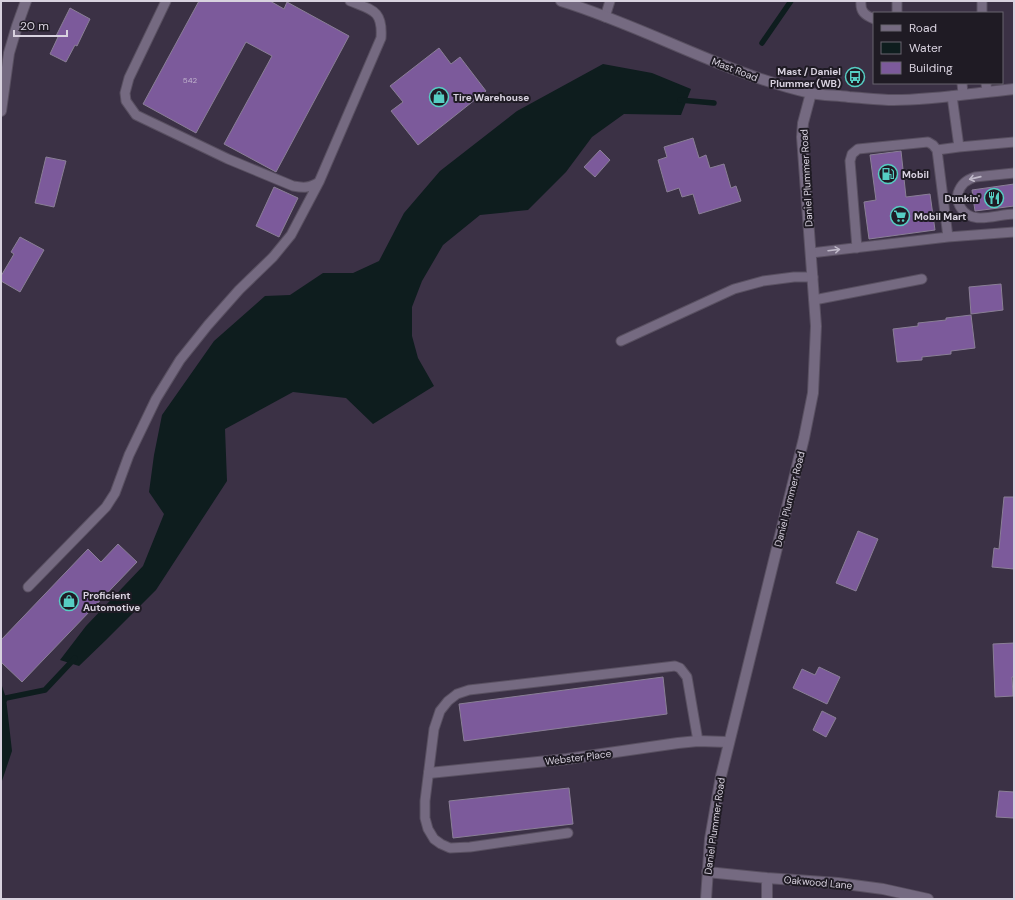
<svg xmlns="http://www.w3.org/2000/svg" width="1015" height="900" viewBox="0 0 1015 900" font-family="'DM Sans',sans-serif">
<rect width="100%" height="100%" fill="#3b3145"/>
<!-- water -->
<path fill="#0e1d1e" d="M 603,64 L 652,73 L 691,89 L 681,115 L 624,114 L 592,137 L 566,172 L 528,210 L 480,215 L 443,245 L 422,281 L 412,307 L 412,336 L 418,358 L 434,386 L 373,424 L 346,398 L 293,392 L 225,429 L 227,481 L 156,590 L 106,640 L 79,666 L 60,660 L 86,626 L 143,566 L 164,514 L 149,492 L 154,455 L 162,415 L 214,341 L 265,296 L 290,295 L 323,273 L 353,273 L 379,261 L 404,213 L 440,171 L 517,111 Z
M 1,686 L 2,686 L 6,698 L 12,751 L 1,784 Z"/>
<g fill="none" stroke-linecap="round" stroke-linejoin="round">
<!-- stream -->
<path stroke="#0e1d1e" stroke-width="5.5" d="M 762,43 L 791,1
M 680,100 L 714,103
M 1,704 L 6,698 L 45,690 L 75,658"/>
</g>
<!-- building -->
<path fill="#7c5a9b" stroke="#8a7f96" d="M 199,1 L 270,1 L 284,9 L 287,2 L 349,36 L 276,172 L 224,144 L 272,56 L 246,42 L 196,133 L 143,104 Z
M 70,8 L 90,19 L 77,46 L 75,45 L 66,62 L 50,54 L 58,37 L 56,36 Z
M 439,48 L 451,64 L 460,57 L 486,91 L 418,145 L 391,111 L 403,102 L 390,86 Z
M 693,138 L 699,158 L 706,155 L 710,168 L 724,164 L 731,188 L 736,186 L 741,201 L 699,214 L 693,194 L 682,197 L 679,188 L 667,192 L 658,160 L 667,157 L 664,147 Z
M 600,150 L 610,160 L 595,177 L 584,167 Z
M 901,151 L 906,197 L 930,194 L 935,230 L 869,239 L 864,202 L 876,200 L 870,155 Z
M 46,157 L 66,161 L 54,207 L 35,203 Z
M 1014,184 L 1014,206 L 975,211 L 972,190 Z
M 274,187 L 298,198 L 279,237 L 256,226 Z
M 20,237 L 44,250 L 20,292 L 1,281 L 1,276 L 14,254 L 11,252 Z
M 1001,284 L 1003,310 L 971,314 L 969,287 Z
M 971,315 L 975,348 L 951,351 L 951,354 L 922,357 L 922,360 L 897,362 L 893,329 L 918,326 L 918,323 L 946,320 L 946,318 Z
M 1004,497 L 1014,497 L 1014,569 L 992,567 L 994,548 L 999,549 Z
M 858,531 L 878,539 L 856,591 L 836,583 Z
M 118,544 L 137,562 L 22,682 L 1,662 L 1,640 L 88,549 L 101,562 Z
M 1014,643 L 1014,677 L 1012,677 L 1013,696 L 995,697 L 993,644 Z
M 819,667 L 840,677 L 827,704 L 793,688 L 802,669 L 815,675 Z
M 663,677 L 667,714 L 464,741 L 459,704 Z
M 822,711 L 836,718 L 826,737 L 813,730 Z
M 569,788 L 573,824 L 453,838 L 449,801 Z
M 999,791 L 1014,792 L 1014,818 L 996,817 Z"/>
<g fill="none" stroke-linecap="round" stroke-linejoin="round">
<!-- lane casing -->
<g stroke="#595061" stroke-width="11">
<path id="lane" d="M 166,1 L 129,78 L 125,93 L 126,101 L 136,115 L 228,159 L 293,186 C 304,188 309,188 319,182 L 381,38 C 383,10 372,10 350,1
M 861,1 C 860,12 865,15 874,19
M 897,13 L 897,1
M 982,13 L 982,1
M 605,17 L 610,1
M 962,83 L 963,94
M 986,83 L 987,92
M 952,96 L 959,147 L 1014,142
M 937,150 L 959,147
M 1014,173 L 975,177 C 966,180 961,184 958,193 C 957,199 958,204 961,208 C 972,226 997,214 1014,214
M 857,248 L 850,161 L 852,154 L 858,149 L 928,142 L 933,145 L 937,150 L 948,237 L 1014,232
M 811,253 L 948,237
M 814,300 L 922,279
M 621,341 L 734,289 L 763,281 L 794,277 L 813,277
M 28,587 L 106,507 L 115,493 L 129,455 L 156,399 L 180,360 L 208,325 L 239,290 L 273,257 L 291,235 L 319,182
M 568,833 L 470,847 L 450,848 L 441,844 L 434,839 L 428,829 L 425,818 L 425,801 L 434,729 L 440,711 L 448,701 L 457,694 L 469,690 L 675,666 L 680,668 L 687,677 L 698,741"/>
</g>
<!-- street casing -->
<g stroke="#595061" stroke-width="12">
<path id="street" d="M 1,111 L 9,53 L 17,26 L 26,1
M 429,773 L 567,759 L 678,743 L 698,741 L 728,742
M 707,872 L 767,878 L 838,883 L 883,889 L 928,899
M 767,899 L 767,878"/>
</g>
<!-- secondary casing -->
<g stroke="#595061" stroke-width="12">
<path id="secondary" d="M 561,1 C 646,27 723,73 810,93 C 823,96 836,95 849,97 C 864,98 879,100 894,100 C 934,100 974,93 1014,89
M 706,899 L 710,839 L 721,776 L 804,438 L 813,393 L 816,326 L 802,137 L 803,123 L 811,93"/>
</g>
<!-- lane -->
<use href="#lane" stroke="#756a81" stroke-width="9"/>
<!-- street -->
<use href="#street" stroke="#756a81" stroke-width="10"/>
<!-- secondary -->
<use href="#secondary" stroke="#756a81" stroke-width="10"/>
</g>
<!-- one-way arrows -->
<defs><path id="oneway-shaft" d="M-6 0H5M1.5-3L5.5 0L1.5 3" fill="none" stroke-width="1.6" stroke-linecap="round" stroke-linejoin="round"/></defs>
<g stroke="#bfb8c8">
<use href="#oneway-shaft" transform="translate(975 178) rotate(167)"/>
<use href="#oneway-shaft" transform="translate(834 250) rotate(-7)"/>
</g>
<!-- icons -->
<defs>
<g id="bus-ring" transform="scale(1)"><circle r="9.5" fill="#1f1b24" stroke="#56cec3" stroke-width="1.5"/><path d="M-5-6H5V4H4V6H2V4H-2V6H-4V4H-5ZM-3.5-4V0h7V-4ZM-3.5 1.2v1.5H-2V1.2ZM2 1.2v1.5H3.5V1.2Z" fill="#56cec3"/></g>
<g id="shop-ring" transform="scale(1)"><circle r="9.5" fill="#1f1b24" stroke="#56cec3" stroke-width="1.5"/><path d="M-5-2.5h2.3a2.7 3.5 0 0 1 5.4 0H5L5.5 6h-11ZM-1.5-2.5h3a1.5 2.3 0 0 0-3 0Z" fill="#56cec3"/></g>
<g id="fuel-ring" transform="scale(1)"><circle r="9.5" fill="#1f1b24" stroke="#56cec3" stroke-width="1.5"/><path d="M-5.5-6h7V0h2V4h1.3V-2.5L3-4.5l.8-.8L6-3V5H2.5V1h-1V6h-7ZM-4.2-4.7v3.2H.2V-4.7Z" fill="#56cec3"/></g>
<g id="restaurant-ring" transform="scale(1)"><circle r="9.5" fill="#1f1b24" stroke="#56cec3" stroke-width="1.5"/><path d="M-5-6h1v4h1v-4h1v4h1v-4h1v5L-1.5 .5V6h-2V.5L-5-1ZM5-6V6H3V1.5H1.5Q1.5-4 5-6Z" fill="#56cec3"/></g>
<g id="supermarket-ring" transform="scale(1)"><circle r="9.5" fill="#1f1b24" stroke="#56cec3" stroke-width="1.5"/><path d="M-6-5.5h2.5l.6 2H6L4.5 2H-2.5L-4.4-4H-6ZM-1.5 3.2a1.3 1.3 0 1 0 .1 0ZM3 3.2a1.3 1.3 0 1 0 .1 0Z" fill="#56cec3"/></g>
</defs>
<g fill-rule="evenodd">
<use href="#bus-ring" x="855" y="77"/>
<use href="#shop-ring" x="439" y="97"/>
<use href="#fuel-ring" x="888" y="174"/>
<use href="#restaurant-ring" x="994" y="198"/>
<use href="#supermarket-ring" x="900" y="216"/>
<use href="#shop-ring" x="69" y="601"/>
</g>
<g text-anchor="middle" stroke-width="4" stroke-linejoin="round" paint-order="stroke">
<!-- number labels -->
<g font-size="8" fill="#c1b4ce">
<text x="190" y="83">542</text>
</g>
<!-- street labels -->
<g font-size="10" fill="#d8d2df" stroke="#1f1b24">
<text transform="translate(735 69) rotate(21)" y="4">Mast Road</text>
<text transform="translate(806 178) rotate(-93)" y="4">Daniel Plummer Road</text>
<text transform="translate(789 499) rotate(-76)" y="4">Daniel Plummer Road</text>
<text transform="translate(578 757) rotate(-7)" y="4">Webster Place</text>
<text transform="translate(714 826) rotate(-82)" y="4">Daniel Plummer Road</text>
<text transform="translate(818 882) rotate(5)" y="4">Oakwood Lane</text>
</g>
<!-- poi labels -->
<g font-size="10" font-weight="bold" fill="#d8d2df" stroke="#1f1b24" text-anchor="start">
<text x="841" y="75" text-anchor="end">Mast / Daniel<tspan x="841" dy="12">Plummer (WB)</tspan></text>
<text x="453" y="101">Tire Warehouse</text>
<text x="902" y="178">Mobil</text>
<text x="980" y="202" text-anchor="end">Dunkin'</text>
<text x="914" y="220">Mobil Mart</text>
<text x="83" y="599">Proficient<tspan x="83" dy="12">Automotive</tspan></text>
</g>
</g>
<!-- border -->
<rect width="1015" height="900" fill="none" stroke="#d8d2df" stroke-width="4"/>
<!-- legend -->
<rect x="873" y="12" width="130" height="72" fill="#1f1b24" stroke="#69646f"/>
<rect x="881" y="25" width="20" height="6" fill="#756a81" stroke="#69646f"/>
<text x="909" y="32" font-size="12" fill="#d8d2df">Road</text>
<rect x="881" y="42" width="20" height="12" fill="#0e1d1e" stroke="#69646f"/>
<text x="909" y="52" font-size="12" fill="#d8d2df">Water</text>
<rect x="881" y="62" width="20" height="12" fill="#7c5a9b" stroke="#69646f"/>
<text x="909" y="72" font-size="12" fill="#d8d2df">Building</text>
<!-- scale -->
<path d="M14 30v6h53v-6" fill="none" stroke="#d8d2df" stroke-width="2"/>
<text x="20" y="30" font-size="12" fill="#d8d2df" stroke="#1f1b24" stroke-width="3" paint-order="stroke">20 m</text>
</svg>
